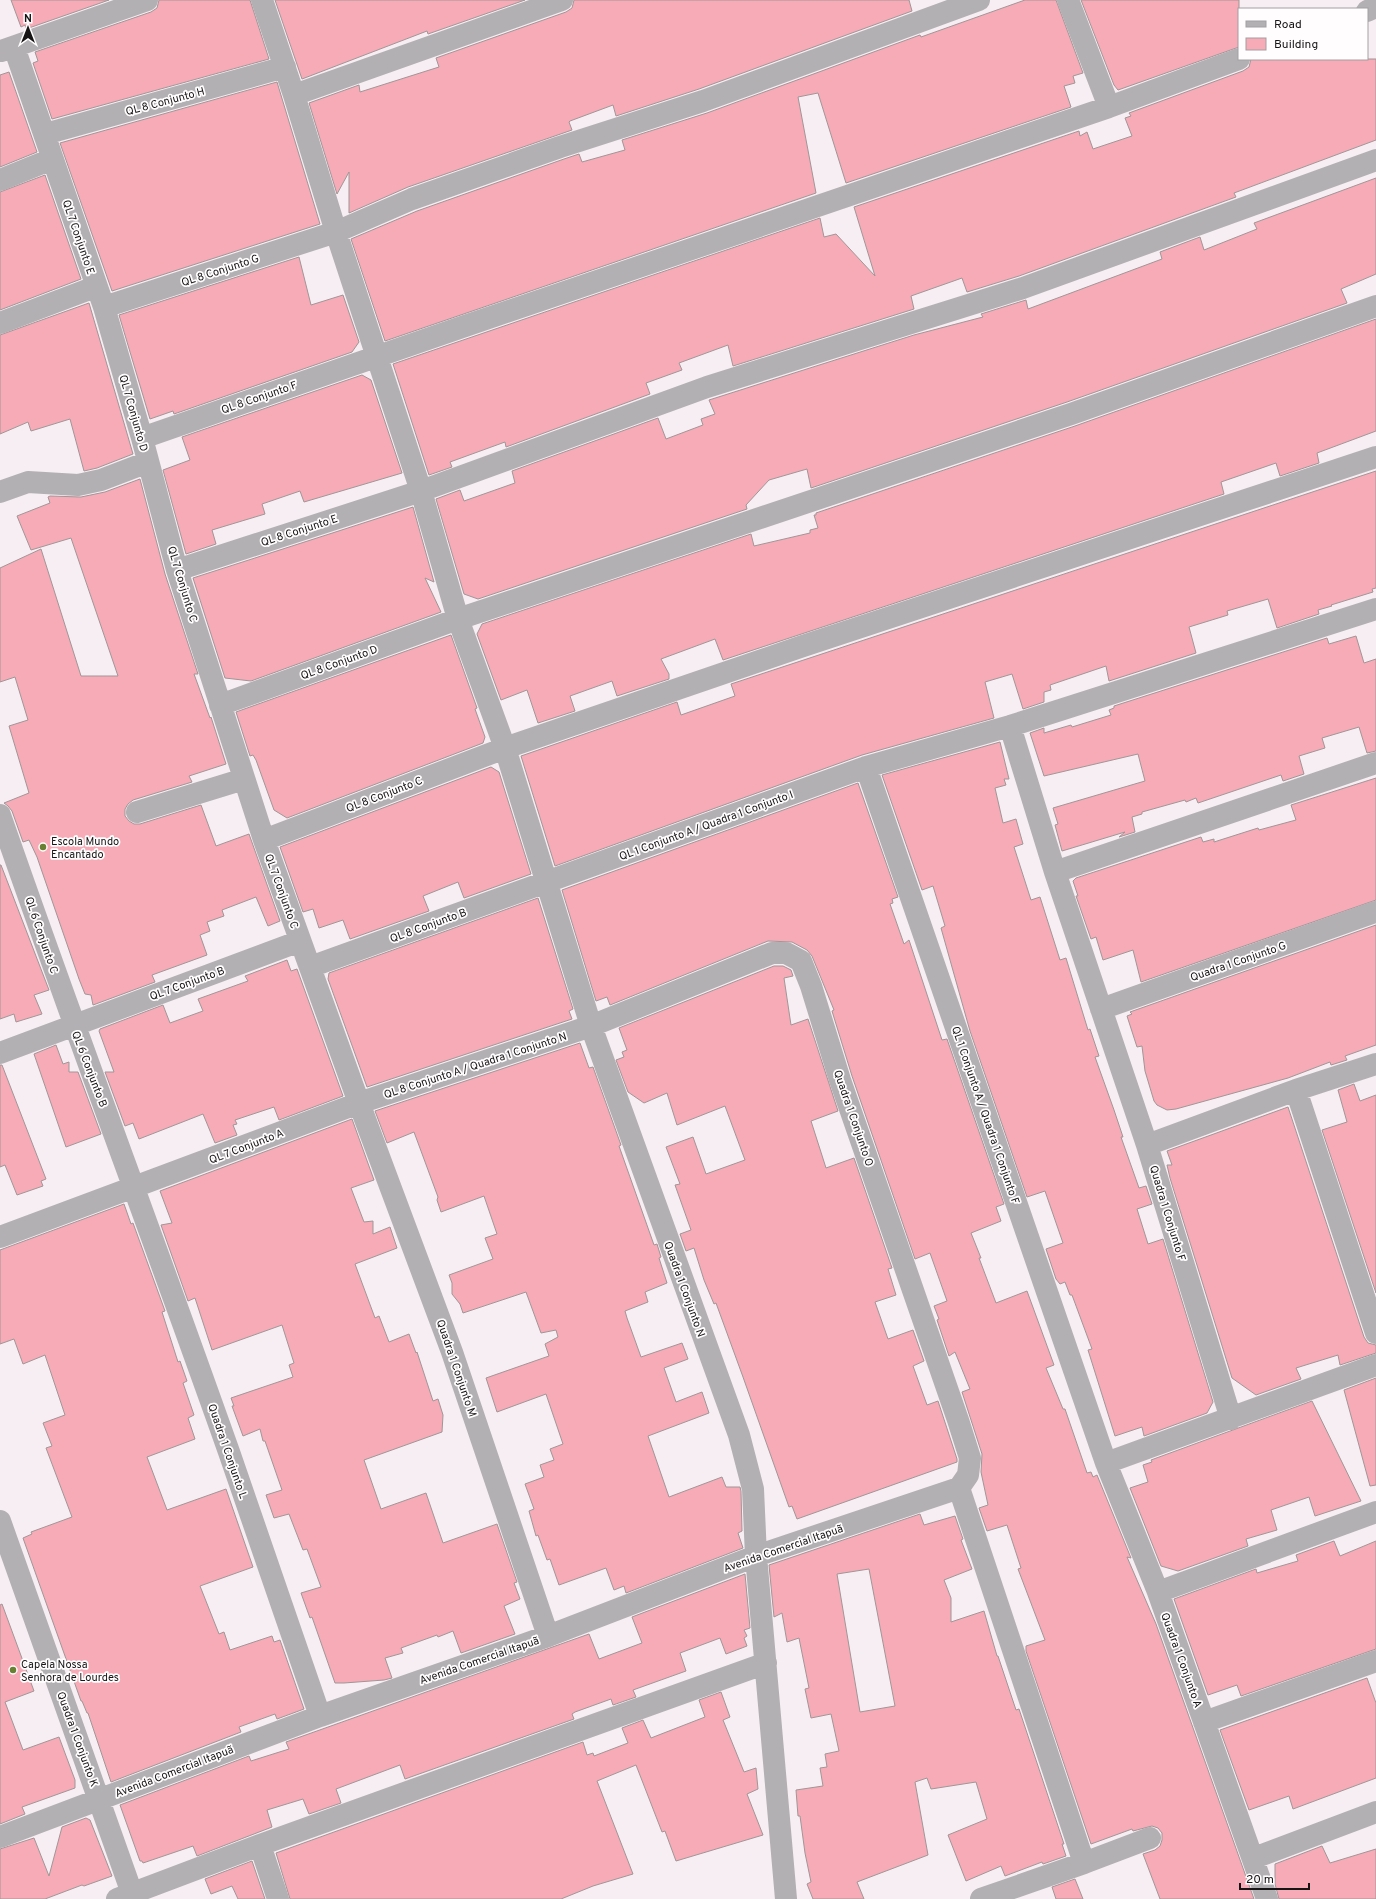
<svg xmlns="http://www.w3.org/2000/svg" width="1376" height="1899" viewBox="0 0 1376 1899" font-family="Overpass,sans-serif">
<rect width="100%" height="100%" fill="#f6eef3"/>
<!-- building -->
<path fill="#f6abb7" stroke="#a09697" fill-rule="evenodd" d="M 11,0 L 109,0 L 26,29 L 25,25 L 21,27 Z
M 159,0 L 250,0 L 269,59 L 52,119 L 33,63 L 38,61 L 35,52 L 151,12 L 157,8 Z
M 275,0 L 525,0 L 428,34 L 427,31 L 302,79 Z
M 574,0 L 909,0 L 912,11 L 699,89 L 616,116 L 613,105 L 570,121 L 569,122 L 572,130 L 408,187 L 349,213 L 349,172 L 337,194 L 309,103 L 359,85 L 360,92 L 439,67 L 436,58 L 566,12 L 572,8 Z
M 1025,0 L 1056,0 L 1083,73 L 1073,76 L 1075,83 L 1064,86 L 1071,107 L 846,183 L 818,93 L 798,97 L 816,193 L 385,341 L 351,239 L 417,211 L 564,159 L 579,154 L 582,162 L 625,150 L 622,140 L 707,113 L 920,35 L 921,37 Z
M 1081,0 L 1239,0 L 1239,47 L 1118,90 L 1114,85 Z
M 1251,59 L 1376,59 L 1376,140 L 1234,193 L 1236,197 L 1019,276 L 967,292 L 962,278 L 911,296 L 914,309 L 733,366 L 728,345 L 679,363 L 682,370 L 646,383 L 650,394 L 506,447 L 505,442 L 450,462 L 452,467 L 429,475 L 393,364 L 820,218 L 824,237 L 836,234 L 875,276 L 854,207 L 1079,131 L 1080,136 L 1087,132 L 1093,149 L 1132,136 L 1125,118 L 1131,116 L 1129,113 L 1243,71 L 1249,67 Z
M 9,72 L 37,152 L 0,167 L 0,75 Z
M 277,82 L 320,224 L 112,291 L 60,143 Z
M 45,175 L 81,279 L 0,310 L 0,192 Z
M 1376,178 L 1376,274 L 1341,289 L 1347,303 L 1067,402 L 811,488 L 807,469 L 769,480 L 746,505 L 747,509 L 478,599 L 464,594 L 436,499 L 460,490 L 464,501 L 515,483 L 512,471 L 658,418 L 666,439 L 703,425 L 701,419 L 715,414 L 709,400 L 914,335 L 983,317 L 981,314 L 1026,300 L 1028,309 L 1162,259 L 1160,252 L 1200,237 L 1204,250 L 1257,229 L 1254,223 Z
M 299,257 L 311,305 L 343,295 L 359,342 L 352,352 L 174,414 L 173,411 L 150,419 L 119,315 Z
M 89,303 L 133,454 L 97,468 L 84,471 L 70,419 L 31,431 L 28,422 L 0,434 L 0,335 Z
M 1376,319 L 1376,431 L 1317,453 L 1319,463 L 1280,476 L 1276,463 L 1221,482 L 1224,494 L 723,660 L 715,639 L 661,659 L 669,674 L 669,679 L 617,696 L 612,681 L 570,696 L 575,711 L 538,723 L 527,690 L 501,700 L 477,634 L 482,624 L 751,534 L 754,546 L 810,533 L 810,530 L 818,528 L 814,515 L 816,515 L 816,513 L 1075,426 Z
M 362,375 L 371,380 L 402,473 L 304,502 L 300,491 L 262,504 L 265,514 L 212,530 L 216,544 L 186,554 L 163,470 L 190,460 L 182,437 Z
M 1376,471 L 1376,588 L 1372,589 L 1373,592 L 1331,605 L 1332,606 L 1318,610 L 1319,614 L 1277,628 L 1268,599 L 1227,611 L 1228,615 L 1189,627 L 1196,653 L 1109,681 L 1106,666 L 1050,685 L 1051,690 L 1044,692 L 1044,702 L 1023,709 L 1012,674 L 985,682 L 994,718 L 862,755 L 555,866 L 521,756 L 677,702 L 681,715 L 735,696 L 731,684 Z
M 140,479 L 165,574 L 198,674 L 194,674 L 210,718 L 211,717 L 226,764 L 189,776 L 192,782 L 133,800 L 128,804 L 125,809 L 125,816 L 129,821 L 134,824 L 140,824 L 201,805 L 216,846 L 249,834 L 280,921 L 268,926 L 256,897 L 222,910 L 224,916 L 207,922 L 210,931 L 200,935 L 207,955 L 152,975 L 155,982 L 93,1005 L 91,995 L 85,994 L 79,979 L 37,857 L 29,840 L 23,842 L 12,811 L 8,806 L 4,803 L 29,793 L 9,726 L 28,720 L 15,677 L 0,682 L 0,568 L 41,549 L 81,676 L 118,676 L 71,538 L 31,550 L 17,516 L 50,503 L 48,497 L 50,496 L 81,497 L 105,492 Z
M 413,507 L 434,582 L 425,578 L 441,612 L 251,681 L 225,678 L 193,578 Z
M 451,635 L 477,708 L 475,709 L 485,737 L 483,743 L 287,818 L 274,810 L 256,760 L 253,755 L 250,756 L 236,712 Z
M 1356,636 L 1364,663 L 1376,659 L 1376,751 L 1367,753 L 1359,727 L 1322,738 L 1325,748 L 1299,756 L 1304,774 L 1283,781 L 1281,775 L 1198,803 L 1196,798 L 1186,802 L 1185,800 L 1142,812 L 1142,814 L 1132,817 L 1135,832 L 1119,837 L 1125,832 L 1062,851 L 1055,825 L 1058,824 L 1053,808 L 1145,781 L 1138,754 L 1044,776 L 1030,733 L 1044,728 L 1044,733 L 1071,725 L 1072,727 L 1111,715 L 1109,710 L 1114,708 L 1114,706 L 1327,638 L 1329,644 Z
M 1000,742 L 1009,779 L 1004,779 L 1006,785 L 995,788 L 1003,823 L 1016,819 L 1023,844 L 1014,847 L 1031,900 L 1040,897 L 1060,960 L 1066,958 L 1088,1030 L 1090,1029 L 1099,1056 L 1095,1057 L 1114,1110 L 1123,1137 L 1121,1137 L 1139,1188 L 1146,1186 L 1152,1204 L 1137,1209 L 1148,1244 L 1163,1239 L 1213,1402 L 1207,1413 L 1144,1436 L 1142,1427 L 1115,1436 L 1088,1350 L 1092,1349 L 1072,1295 L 1070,1295 L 1065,1282 L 1060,1284 L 1056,1279 L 1046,1249 L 1063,1243 L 1045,1191 L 1027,1197 L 970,1031 L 941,928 L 945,926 L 933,886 L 922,890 L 882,775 Z
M 491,767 L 499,772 L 531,874 L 464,898 L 458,882 L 423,896 L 429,911 L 350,939 L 343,920 L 319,928 L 313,909 L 303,912 L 280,847 Z
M 1376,778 L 1376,900 L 1141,982 L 1133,950 L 1103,960 L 1096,937 L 1091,939 L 1076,896 L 1078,896 L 1073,881 L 1076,878 L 1201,837 L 1203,842 L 1214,839 L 1214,842 L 1258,828 L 1259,830 L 1296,820 L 1291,805 Z
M 858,783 L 898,897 L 892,899 L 893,903 L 890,904 L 904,944 L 909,940 L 942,1040 L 947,1039 L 1004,1204 L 996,1207 L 1001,1221 L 971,1233 L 981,1258 L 979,1258 L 996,1303 L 1027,1291 L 1054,1365 L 1046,1368 L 1063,1409 L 1065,1409 L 1087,1473 L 1091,1472 L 1093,1477 L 1097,1475 L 1131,1558 L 1127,1557 L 1156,1624 L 1254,1899 L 1160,1899 L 1143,1854 L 1155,1850 L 1160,1846 L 1162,1840 L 1162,1833 L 1158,1828 L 1152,1826 L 1133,1831 L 1132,1829 L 1091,1844 L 1026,1651 L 1026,1646 L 1045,1640 L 1018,1569 L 1021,1568 L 1007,1525 L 987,1531 L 979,1508 L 988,1505 L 981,1472 L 982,1454 L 962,1392 L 970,1389 L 955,1352 L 949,1356 L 937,1320 L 939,1319 L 934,1306 L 947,1301 L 930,1253 L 915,1259 L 852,1076 L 832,1011 L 834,1010 L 812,956 L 807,950 L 792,942 L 768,941 L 610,1005 L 607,997 L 596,1001 L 562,890 Z
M 0,865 L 1,865 L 49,990 L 34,995 L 42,1014 L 16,1022 L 14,1014 L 0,1019 Z
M 538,898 L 573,1009 L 569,1011 L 572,1019 L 367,1087 L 328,979 L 329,973 Z
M 1376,925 L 1376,1045 L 1345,1056 L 1347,1060 L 1331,1065 L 1330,1062 L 1288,1078 L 1176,1109 L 1167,1110 L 1157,1105 L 1154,1101 L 1145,1071 L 1142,1046 L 1137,1047 L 1127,1016 L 1132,1014 L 1130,1012 Z
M 287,960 L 291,971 L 297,969 L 343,1096 L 279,1120 L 274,1107 L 235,1120 L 237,1124 L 233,1125 L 237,1135 L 215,1143 L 203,1114 L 139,1139 L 133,1123 L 125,1126 L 105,1072 L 114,1072 L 99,1031 L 100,1029 L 163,1005 L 170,1023 L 203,1011 L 198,999 L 248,981 L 245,976 Z
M 774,966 L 783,966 L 791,970 L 793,976 L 784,978 L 791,1025 L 808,1019 L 838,1111 L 811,1121 L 826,1168 L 854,1158 L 892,1268 L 888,1269 L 896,1295 L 875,1302 L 888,1339 L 913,1330 L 924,1361 L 913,1366 L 927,1405 L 938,1401 L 957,1459 L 957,1462 L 797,1519 L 792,1506 L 789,1507 L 743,1377 L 716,1303 L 714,1304 L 704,1280 L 694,1248 L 686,1251 L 680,1234 L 691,1230 L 675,1185 L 680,1184 L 666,1147 L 693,1137 L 706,1174 L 745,1160 L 725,1106 L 677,1125 L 667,1093 L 644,1103 L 628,1092 L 616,1060 L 624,1057 L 622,1052 L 627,1050 L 619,1028 Z
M 580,1043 L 589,1068 L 593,1067 L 621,1145 L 619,1146 L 654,1245 L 657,1244 L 661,1257 L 659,1258 L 667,1283 L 645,1292 L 648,1302 L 625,1311 L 627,1318 L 641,1357 L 682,1343 L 688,1359 L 664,1368 L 676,1402 L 702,1392 L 709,1413 L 648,1436 L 669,1497 L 722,1477 L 726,1487 L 740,1487 L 741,1491 L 742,1531 L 738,1533 L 743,1548 L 626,1593 L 624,1586 L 614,1590 L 606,1568 L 559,1585 L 550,1559 L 547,1560 L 538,1535 L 536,1536 L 529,1511 L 534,1509 L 525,1484 L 544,1477 L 540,1465 L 554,1460 L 550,1449 L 563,1444 L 546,1394 L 497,1412 L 486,1378 L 549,1356 L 545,1344 L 558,1337 L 556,1330 L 541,1333 L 526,1292 L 463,1313 L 460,1304 L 452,1294 L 452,1283 L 449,1275 L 493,1259 L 485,1238 L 497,1234 L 484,1196 L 441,1212 L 437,1200 L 438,1197 L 414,1132 L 387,1143 L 375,1111 Z
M 56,1045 L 63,1064 L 69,1062 L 69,1072 L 78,1072 L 101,1134 L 66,1147 L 34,1054 Z
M 0,1065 L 2,1065 L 46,1179 L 41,1181 L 43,1186 L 17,1195 L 5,1165 L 0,1167 Z
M 1354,1084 L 1360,1101 L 1376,1095 L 1376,1293 L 1322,1130 L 1347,1122 L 1338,1090 Z
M 1288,1107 L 1364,1337 L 1368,1343 L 1376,1345 L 1376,1353 L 1340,1365 L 1338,1355 L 1296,1368 L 1301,1379 L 1256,1395 L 1232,1378 L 1170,1178 L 1167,1165 L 1172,1165 L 1167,1151 Z
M 352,1119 L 374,1180 L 351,1188 L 364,1222 L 373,1221 L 373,1234 L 390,1227 L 397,1248 L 355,1264 L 375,1318 L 379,1316 L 389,1342 L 409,1334 L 416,1353 L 417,1352 L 433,1401 L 438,1399 L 443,1415 L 442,1432 L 364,1460 L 381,1509 L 426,1493 L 443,1543 L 497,1524 L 517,1582 L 514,1583 L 520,1599 L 504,1606 L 515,1634 L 461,1653 L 453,1631 L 438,1637 L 437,1635 L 401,1648 L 403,1653 L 385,1658 L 392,1678 L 384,1680 L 344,1683 L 335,1683 L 312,1617 L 310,1618 L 301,1593 L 321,1587 L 307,1549 L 303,1550 L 289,1514 L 274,1518 L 266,1495 L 282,1490 L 265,1441 L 263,1441 L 260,1429 L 243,1436 L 232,1406 L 234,1406 L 231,1398 L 293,1377 L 289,1365 L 294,1363 L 282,1325 L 212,1350 L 195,1298 L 188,1301 L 161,1225 L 172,1223 L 160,1191 Z
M 124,1204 L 131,1224 L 133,1223 L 165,1311 L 162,1312 L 178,1362 L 180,1361 L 187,1381 L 183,1383 L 194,1415 L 188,1418 L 195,1439 L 147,1457 L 167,1510 L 226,1489 L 253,1567 L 200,1586 L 219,1634 L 224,1632 L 230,1650 L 272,1636 L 274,1642 L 280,1640 L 304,1709 L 277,1719 L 275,1714 L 239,1727 L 241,1732 L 111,1782 L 88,1713 L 87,1713 L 82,1701 L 81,1701 L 23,1538 L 32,1534 L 31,1532 L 72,1517 L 46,1448 L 52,1446 L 43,1423 L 65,1415 L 45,1355 L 23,1364 L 14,1339 L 0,1344 L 0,1250 Z
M 1376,1378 L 1376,1485 L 1370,1486 L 1344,1390 Z
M 1312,1401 L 1361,1501 L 1315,1516 L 1309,1497 L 1271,1510 L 1277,1530 L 1246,1539 L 1248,1546 L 1178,1571 L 1161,1566 L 1130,1488 L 1148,1482 L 1143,1465 L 1152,1462 L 1151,1460 Z
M 920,1514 L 924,1525 L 955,1516 L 963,1539 L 961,1540 L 972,1569 L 944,1580 L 951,1598 L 951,1622 L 984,1611 L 997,1656 L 998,1656 L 1016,1710 L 1019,1709 L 1064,1844 L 1062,1844 L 1066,1856 L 1043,1864 L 1042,1862 L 1005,1876 L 1001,1866 L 966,1881 L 948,1835 L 987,1819 L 976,1782 L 931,1789 L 927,1778 L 915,1782 L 928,1855 L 857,1882 L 864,1899 L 813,1899 L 807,1884 L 811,1882 L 805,1853 L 800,1816 L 798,1816 L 796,1790 L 823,1786 L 820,1768 L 827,1767 L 825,1754 L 839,1751 L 831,1714 L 811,1718 L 805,1689 L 809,1688 L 799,1638 L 787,1642 L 782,1613 L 774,1617 L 769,1565 ZM 869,1569 L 895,1706 L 860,1712 L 837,1574 Z
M 1334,1541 L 1340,1556 L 1376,1541 L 1376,1649 L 1241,1696 L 1237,1685 L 1208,1695 L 1174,1599 L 1256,1569 L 1257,1573 L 1298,1561 L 1296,1555 Z
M 745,1574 L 750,1628 L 744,1630 L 747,1636 L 744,1638 L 747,1646 L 726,1654 L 720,1638 L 680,1653 L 686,1671 L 633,1690 L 636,1697 L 613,1705 L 611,1699 L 575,1712 L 572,1714 L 574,1719 L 405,1779 L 400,1765 L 336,1789 L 341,1803 L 309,1814 L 303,1799 L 267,1810 L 272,1827 L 197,1856 L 193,1846 L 143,1863 L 142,1861 L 140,1861 L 120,1805 L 249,1756 L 251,1761 L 289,1749 L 286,1742 L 589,1634 L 599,1659 L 642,1643 L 632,1617 Z
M 2,1604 L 34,1691 L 5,1702 L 23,1750 L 59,1737 L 75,1780 L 75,1788 L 22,1807 L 25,1814 L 0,1824 L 0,1605 Z
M 1367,1678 L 1376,1703 L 1376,1778 L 1293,1809 L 1289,1796 L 1249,1810 L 1220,1730 Z
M 721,1692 L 730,1717 L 723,1720 L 744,1772 L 756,1768 L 758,1789 L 747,1794 L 763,1835 L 676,1861 L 665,1831 L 662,1832 L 636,1765 L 597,1781 L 633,1874 L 593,1886 L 561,1899 L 290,1899 L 276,1853 L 583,1742 L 587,1755 L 593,1753 L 594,1756 L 628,1743 L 622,1728 L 643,1720 L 651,1738 L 705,1717 L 699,1700 Z
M 86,1818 L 90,1820 L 112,1876 L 84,1886 L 82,1885 L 45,1899 L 0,1899 L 0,1849 L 34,1838 L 49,1876 L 62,1827 Z
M 1322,1846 L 1330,1863 L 1376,1849 L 1376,1899 L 1279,1899 L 1275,1884 L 1275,1864 Z
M 252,1861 L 265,1899 L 238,1899 L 232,1886 L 211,1894 L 205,1879 Z
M 1075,1879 L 1083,1899 L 1056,1899 L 1052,1887 Z"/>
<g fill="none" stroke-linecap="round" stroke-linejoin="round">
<!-- minor -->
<path stroke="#b2b0b3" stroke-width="22" d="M 262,0 L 294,95 L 336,232 L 421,491 L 458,619 L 505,748 L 591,1026 L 739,1435 L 753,1489 L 756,1556 L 786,1899
M 1068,0 L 1109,107
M 1367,11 L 1376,7
M 14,47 L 104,307 L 142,438 L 177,570 L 264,840 L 359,1103 L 452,1352 L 548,1636
M 1,51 L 147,0
M 294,95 L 562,0
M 45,134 L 285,67
M 0,180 L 52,159
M 104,307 L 336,232 L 412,199 L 560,147 L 703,101 L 979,0
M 0,323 L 95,287
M 142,438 L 465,326 L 1109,107 L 1239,59
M 0,492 L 28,482 L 78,485 L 101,480 L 148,462
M 177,570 L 421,491 L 707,387 L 1023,288 L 1376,160
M 220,705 L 458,619 L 1071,414 L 1376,306
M 1010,726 L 1055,872 L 1147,1145 L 1231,1419
M 866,767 L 1106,1463 L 1158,1592 L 1267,1899
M 137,812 L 244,779
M 0,815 C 74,1028 154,1240 229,1452 C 260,1540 290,1628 320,1716
M 264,840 L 505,748 L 803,646 L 1376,457
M 1055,872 L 1376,763
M 310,967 L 866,767 L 1010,726 L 1376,609
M 1101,1009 L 1375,912
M 0,1053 L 300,941
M 1296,1090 L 1376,1333
M 1147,1145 L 1296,1090 L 1376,1064
M 0,1237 L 359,1103 L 591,1026 L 772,953 L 786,953 L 801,961 L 811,986 L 840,1080 L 958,1420 L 970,1458 L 968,1475 L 959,1488
M 1106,1463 L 1376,1365
M 959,1488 L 1084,1863
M 0,1521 L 134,1899
M 1158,1592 L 1376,1512
M 1204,1722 L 1376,1661
M 0,1837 L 320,1716 L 548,1636 L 756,1556 L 959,1488
M 260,1845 L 278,1899
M 1254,1858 L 1376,1812
M 117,1899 L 260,1845 L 766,1663
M 981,1899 L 1084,1863 L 1150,1838"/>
</g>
<!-- markers -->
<g fill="#688032" stroke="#fffdfe" stroke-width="1.5">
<circle cx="43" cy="847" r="4"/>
<circle cx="13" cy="1670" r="4"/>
</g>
<g text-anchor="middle" stroke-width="3.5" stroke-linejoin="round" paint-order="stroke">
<!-- street labels -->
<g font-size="11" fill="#171416" stroke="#fffdfe">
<text transform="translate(165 101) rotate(-15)" y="4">QL 8 Conjunto H</text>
<text transform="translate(79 237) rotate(71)" y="4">QL 7 Conjunto E</text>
<text transform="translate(220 270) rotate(-18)" y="4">QL 8 Conjunto G</text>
<text transform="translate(259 397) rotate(-19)" y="4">QL 8 Conjunto F</text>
<text transform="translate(134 413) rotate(74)" y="4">QL 7 Conjunto D</text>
<text transform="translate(299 530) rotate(-18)" y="4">QL 8 Conjunto E</text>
<text transform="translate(183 584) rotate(73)" y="4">QL 7 Conjunto C</text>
<text transform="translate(339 662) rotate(-20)" y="4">QL 8 Conjunto D</text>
<text transform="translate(384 794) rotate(-21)" y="4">QL 8 Conjunto C</text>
<text transform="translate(706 825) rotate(-20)" y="4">QL 1 Conjunto A / Quadra 1 Conjunto I</text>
<text transform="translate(282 891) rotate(70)" y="4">QL 7 Conjunto C</text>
<text transform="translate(428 925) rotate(-20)" y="4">QL 8 Conjunto B</text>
<text transform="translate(42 935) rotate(71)" y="4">QL 6 Conjunto C</text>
<text transform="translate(1238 961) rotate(-19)" y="4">Quadra 1 Conjunto G</text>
<text transform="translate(187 983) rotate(-20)" y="4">QL 7 Conjunto B</text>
<text transform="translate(475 1065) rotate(-18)" y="4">QL 8 Conjunto A / Quadra 1 Conjunto N</text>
<text transform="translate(90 1069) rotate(69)" y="4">QL 6 Conjunto B</text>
<text transform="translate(986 1115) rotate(71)" y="4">QL 1 Conjunto A / Quadra 1 Conjunto F</text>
<text transform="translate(854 1118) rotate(71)" y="4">Quadra 1 Conjunto O</text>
<text transform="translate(246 1146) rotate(-21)" y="4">QL 7 Conjunto A</text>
<text transform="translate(1168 1213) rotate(73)" y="4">Quadra 1 Conjunto F</text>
<text transform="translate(685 1289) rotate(70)" y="4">Quadra 1 Conjunto N</text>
<text transform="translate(457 1368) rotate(71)" y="4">Quadra 1 Conjunto M</text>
<text transform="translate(228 1451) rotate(71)" y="4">Quadra 1 Conjunto L</text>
<text transform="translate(783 1548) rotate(-19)" y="4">Avenida Comercial Itapuã</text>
<text transform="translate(479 1660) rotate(-19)" y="4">Avenida Comercial Itapuã</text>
<text transform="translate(1182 1660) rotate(70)" y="4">Quadra 1 Conjunto A</text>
<text transform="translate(78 1739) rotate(70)" y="4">Quadra 1 Conjunto K</text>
<text transform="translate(174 1771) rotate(-21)" y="4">Avenida Comercial Itapuã</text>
</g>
<!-- poi labels -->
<g font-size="11" fill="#171416" stroke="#fffdfe" text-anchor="start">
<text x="51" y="845">Escola Mundo<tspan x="51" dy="13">Encantado</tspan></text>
<text x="21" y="1668">Capela Nossa<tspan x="21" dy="13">Senhora de Lourdes</tspan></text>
</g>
</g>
<!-- legend -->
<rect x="1238" y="8" width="130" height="52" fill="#fffdfe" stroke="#a2a0a1"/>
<rect x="1246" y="21" width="20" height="6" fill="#b2b0b3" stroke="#a2a0a1"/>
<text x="1274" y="28" font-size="12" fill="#171416">Road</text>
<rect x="1246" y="38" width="20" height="12" fill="#f6abb7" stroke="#a2a0a1"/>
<text x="1274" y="48" font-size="12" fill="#171416">Building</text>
<!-- north arrow -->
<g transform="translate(28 28)" stroke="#fffdfe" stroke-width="3" paint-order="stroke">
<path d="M0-3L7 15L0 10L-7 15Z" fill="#171416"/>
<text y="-6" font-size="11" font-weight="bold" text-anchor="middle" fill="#171416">N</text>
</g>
<!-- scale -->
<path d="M1240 1883v6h69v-6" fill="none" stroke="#171416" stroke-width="2"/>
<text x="1246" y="1883" font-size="12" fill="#171416" stroke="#fffdfe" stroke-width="3" paint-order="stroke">20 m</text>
</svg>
